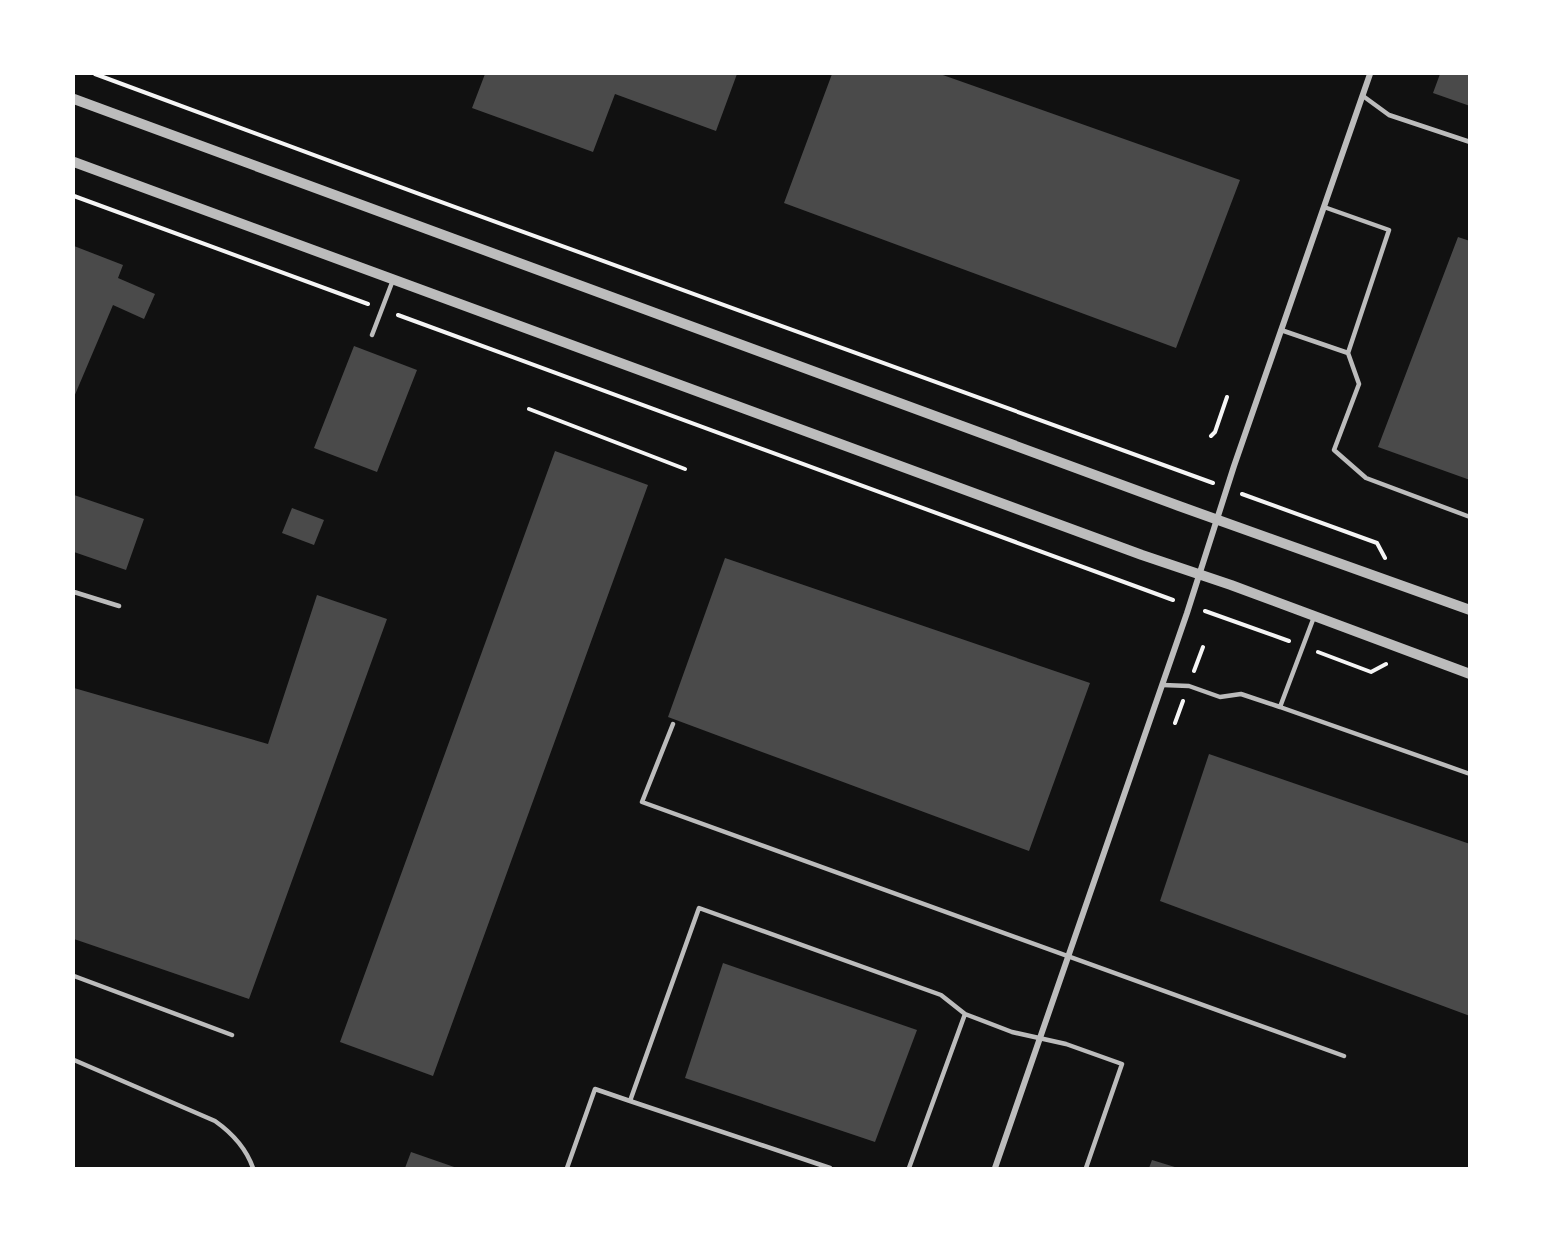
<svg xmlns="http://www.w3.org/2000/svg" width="1543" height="1242" viewBox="0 0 1543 1242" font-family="Jost,sans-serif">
<rect width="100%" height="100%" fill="#111"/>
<!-- building -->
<path fill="#4a4a4a" d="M 485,74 L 737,74 L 716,131 L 615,94 L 593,152 L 472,108 Z
M 832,74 L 940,74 L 1240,180 L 1176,348 L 784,203 Z
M 1440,74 L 1470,74 L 1470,106 L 1433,93 Z
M 1458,237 L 1470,241 L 1470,480 L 1378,447 Z
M 74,246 L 123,265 L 118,278 L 155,294 L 144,319 L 113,305 L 74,397 Z
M 354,346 L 417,370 L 377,472 L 314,448 Z
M 555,451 L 648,485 L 433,1076 L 340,1042 Z
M 74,495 L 144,519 L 126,570 L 74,552 Z
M 292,508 L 324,520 L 314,545 L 282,533 Z
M 725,558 L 1090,683 L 1029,851 L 668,717 Z
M 317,595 L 387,619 L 249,999 L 74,939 L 74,688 L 268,744 Z
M 1209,754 L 1470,844 L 1470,1016 L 1160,901 Z
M 723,963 L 917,1030 L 875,1142 L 685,1078 Z
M 411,1152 L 457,1168 L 405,1168 Z
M 1152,1160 L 1178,1168 L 1149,1168 Z"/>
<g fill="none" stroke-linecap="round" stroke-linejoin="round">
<!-- path -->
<path stroke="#f5f5f5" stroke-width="4" d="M 95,74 C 467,212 839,349 1213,483
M 74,196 L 368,304
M 398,315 L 1173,600
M 529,409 L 685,469
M 1211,436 L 1215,432 L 1227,397
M 1242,494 L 1377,543 L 1385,558
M 1205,611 L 1289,641
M 1318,652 L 1371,672 L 1386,664
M 1194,671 L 1203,647
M 1175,723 L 1183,701"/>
<!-- service -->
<path stroke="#bcbcbc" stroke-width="4.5" d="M 1363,96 L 1389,115 L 1470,142
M 1324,207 L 1389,230 L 1348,353
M 1281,330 L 1348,353 L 1359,384 L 1334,450 L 1366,478 L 1470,517
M 372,335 L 393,280
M 74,592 L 119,606
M 1163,685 L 1189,686 L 1220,697 L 1241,694 L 1280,707 L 1314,617
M 1280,707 L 1470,774
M 673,724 L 642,802 L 1344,1056
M 74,976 L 232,1035
M 965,1014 L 1012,1032 L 1066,1044 L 1122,1064 L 1086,1168
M 74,1060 L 215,1121 C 232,1133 246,1148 253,1168
M 567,1168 L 595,1089 L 630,1101
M 830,1168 L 630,1101 L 699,908 L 941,995 L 965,1014 L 909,1168"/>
<!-- minor -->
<path stroke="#bcbcbc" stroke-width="6" d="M 995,1168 L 1187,613 L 1234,466 L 1370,74"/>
<!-- tertiary -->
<path stroke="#bcbcbc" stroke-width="10" d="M 74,99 L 1179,506 L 1470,610
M 74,162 L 1142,555 L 1231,585 L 1470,674"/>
</g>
<!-- border -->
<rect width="1543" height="1242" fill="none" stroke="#ffffff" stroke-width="150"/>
</svg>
